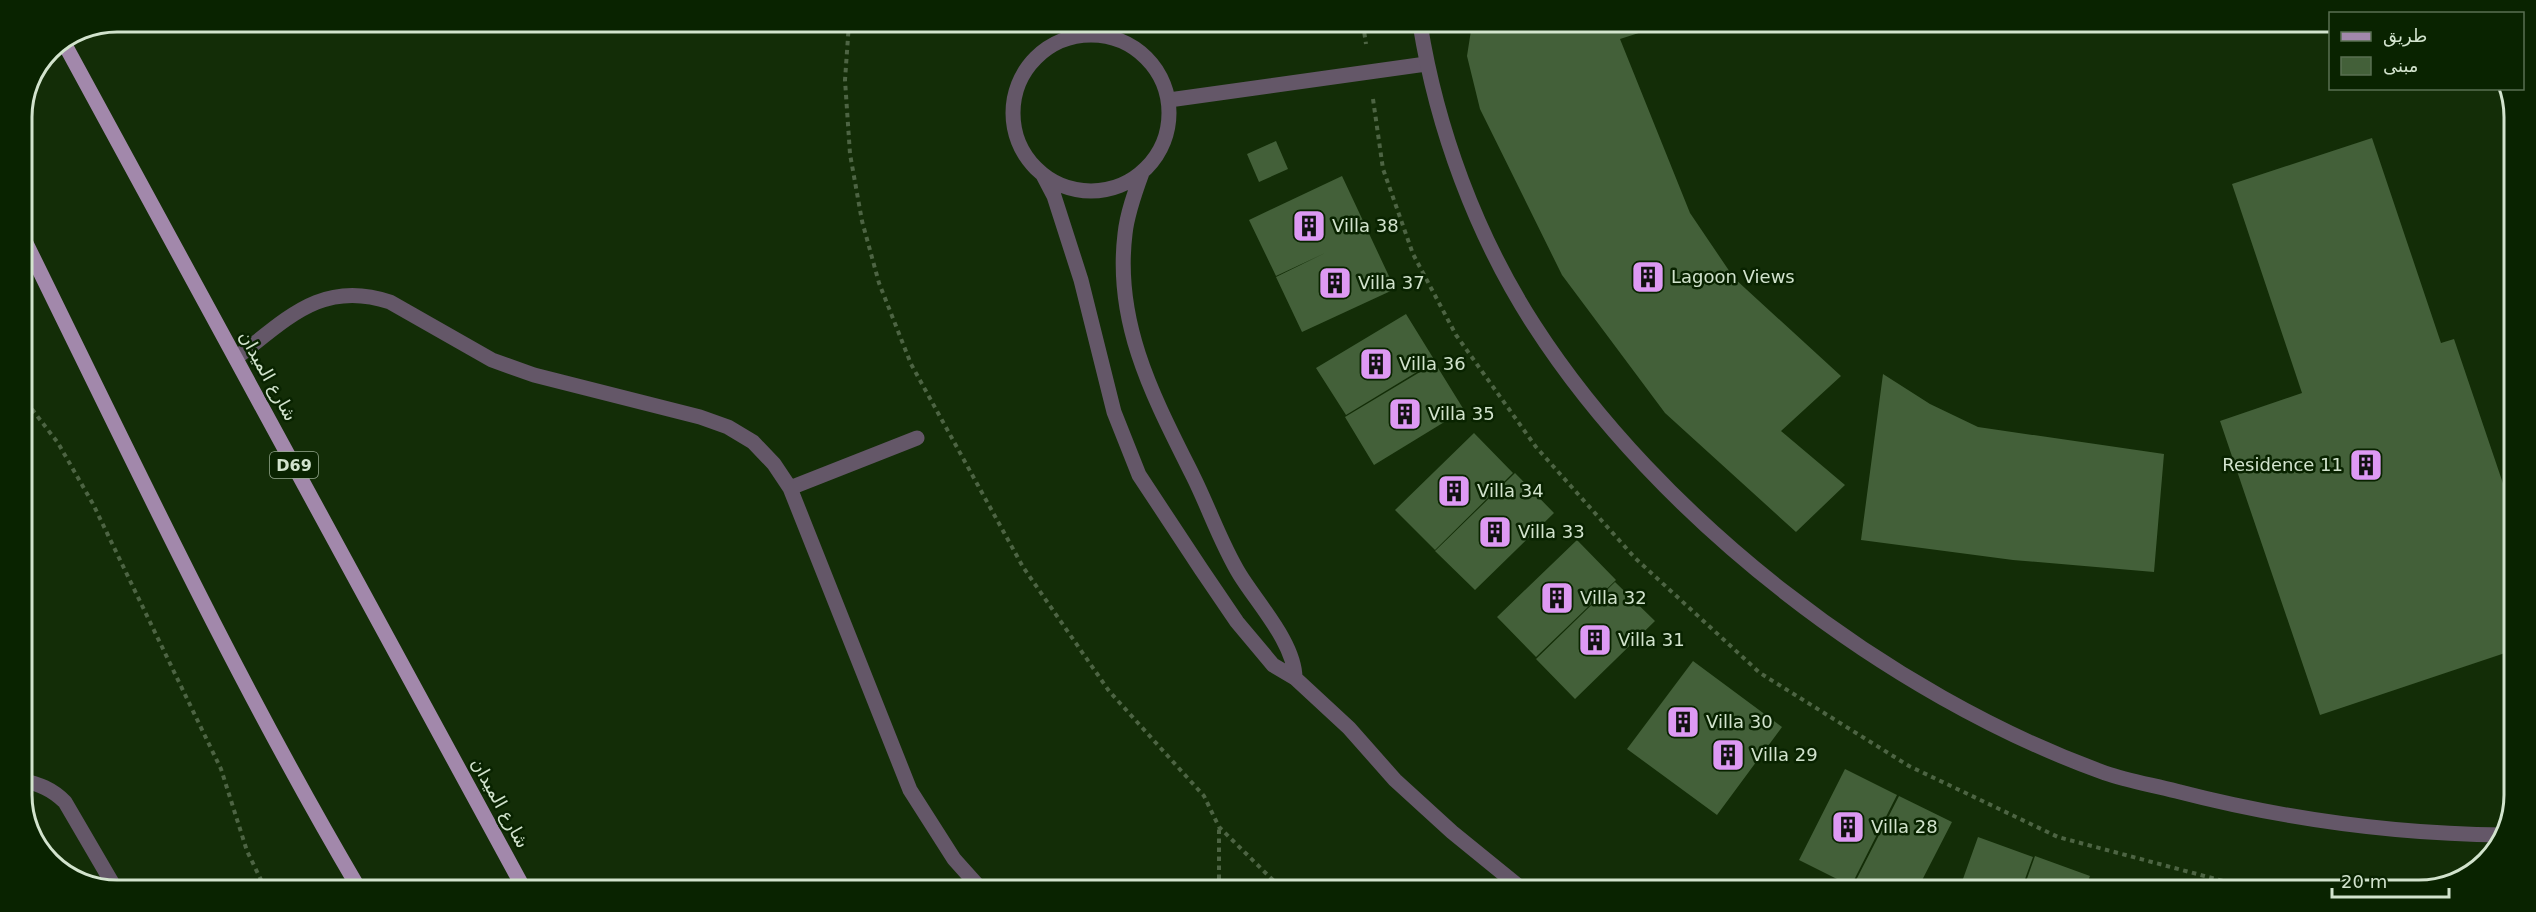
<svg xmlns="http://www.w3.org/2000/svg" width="2536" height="912" viewBox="0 0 2536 912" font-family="'DejaVu Sans',Cairo,sans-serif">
<rect width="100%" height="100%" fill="#132d07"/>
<!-- building -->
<path fill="#436039" d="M 1472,24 L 1667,24 L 1620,39 L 1690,213 L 1734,278 L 1841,376 L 1781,431 L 1845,485 L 1796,532 L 1665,413 L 1562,275 L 1480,109 L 1467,56 Z
M 2372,138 L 2441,343 L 2454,339 L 2512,510 L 2511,651 L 2320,715 L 2220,421 L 2302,393 L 2232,184 Z
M 1276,141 L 1288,169 L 1259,182 L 1247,154 Z
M 1342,176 L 1395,289 L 1302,332 L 1276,277 L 1325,253 L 1276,276 L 1249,220 Z
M 1406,314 L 1435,361 L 1346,415 L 1316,368 Z
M 1435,363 L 1464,410 L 1374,465 L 1345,417 Z
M 1883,374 L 1930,404 L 1978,427 L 2164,454 L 2154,572 L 2013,560 L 1861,540 Z
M 1474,433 L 1513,473 L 1435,550 L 1395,510 Z
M 1515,473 L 1554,513 L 1475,590 L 1435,551 Z
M 1577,540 L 1616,580 L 1536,657 L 1497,617 Z
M 1615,582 L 1655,621 L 1575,699 L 1536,659 Z
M 1693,661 L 1782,727 L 1717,815 L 1627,749 Z
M 1845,769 L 1897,795 L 1851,886 L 1799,860 Z
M 1899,796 L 1952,822 L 1917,890 L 1860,890 L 1853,886 Z
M 1978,837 L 2033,857 L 2021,890 L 1959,890 Z
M 2035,856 L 2090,876 L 2084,890 L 2023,890 Z
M 2125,884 L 2147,890 L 2124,890 Z"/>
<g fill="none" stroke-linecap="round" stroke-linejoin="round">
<!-- path -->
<path stroke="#4d6443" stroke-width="4" stroke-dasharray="4.5 4.5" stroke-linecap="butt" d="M 849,23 L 845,80 L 850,154 L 862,221 L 879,283 L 911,364 L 1023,567 L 1109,691 L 1204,796 L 1219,827 L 1282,889
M 1363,24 L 1366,44
M 1373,99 L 1383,169 L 1413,254 L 1456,335 L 1536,447 L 1635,558 L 1760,673 L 1909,766 L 2058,837 L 2242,886 L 2284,891
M 21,395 L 58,443 L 93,504 L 221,769 L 247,851 L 264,886
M 1219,888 L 1219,827"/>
<!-- service -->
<path stroke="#645768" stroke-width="15" d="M1013 113a78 78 0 1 1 156 0a78 78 0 1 1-156 0Z
M 1169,100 L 1426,64
M 1142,173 C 1135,192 1127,214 1125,234 C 1114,324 1154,398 1193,476 C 1209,508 1221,544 1240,575 C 1258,604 1295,644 1295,678
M 1043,175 L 1054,196 L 1081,280 L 1114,412 L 1139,475 L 1201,569 L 1237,622 L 1273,665 L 1295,678 L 1349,728 L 1395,780 L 1452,832 L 1522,889
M 236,358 C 287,319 322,279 390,302 L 492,360 L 534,375 L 700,417 L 728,427 L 753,442 L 774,464 L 790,488 L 910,790 L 954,859 L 980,888
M 790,488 L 917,438
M 21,780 C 39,784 52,789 65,802 L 114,886"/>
<!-- minor -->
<path stroke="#645768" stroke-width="15" d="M 1420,24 C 1437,129 1476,235 1534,325 C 1659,519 1888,695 2105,773 C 2128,781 2153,785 2176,791 C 2284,819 2393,834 2504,835"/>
<!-- primary -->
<path stroke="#a288ab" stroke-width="15" d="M 64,43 L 523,887
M 21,233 C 129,452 233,675 358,887"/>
</g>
<!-- icons -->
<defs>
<g id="building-square" transform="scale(1.725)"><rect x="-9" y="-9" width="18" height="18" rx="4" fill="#dd99f3" stroke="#092300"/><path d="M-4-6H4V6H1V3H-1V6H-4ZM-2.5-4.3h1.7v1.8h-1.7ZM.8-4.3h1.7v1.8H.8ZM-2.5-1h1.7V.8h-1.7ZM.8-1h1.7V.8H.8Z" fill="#111"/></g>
</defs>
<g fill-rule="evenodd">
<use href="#building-square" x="1309" y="226"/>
<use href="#building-square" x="1648" y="277"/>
<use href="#building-square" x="1335" y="283"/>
<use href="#building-square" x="1376" y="364"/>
<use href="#building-square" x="1405" y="414"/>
<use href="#building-square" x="2366" y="465"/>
<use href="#building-square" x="1454" y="491"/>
<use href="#building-square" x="1495" y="532"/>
<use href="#building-square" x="1557" y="598"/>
<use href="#building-square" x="1595" y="640"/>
<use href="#building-square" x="1683" y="722"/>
<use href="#building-square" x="1728" y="755"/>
<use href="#building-square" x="1848" y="827"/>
</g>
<g text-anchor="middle" stroke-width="5" stroke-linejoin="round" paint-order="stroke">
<!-- shield labels -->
<rect fill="#092300" stroke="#96a990" stroke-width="1.5" x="270" y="452" width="48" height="26" rx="4.5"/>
<g font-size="16" font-weight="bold" fill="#d2e3cd">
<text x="294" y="471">D69</text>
</g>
<!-- poi labels -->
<g font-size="18" fill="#d2e3cd" stroke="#092300" text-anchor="start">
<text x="1332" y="232">Villa 38</text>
<text x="1671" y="283">Lagoon Views</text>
<text x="1358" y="289">Villa 37</text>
<text x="1399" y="370">Villa 36</text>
<text x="1428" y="420">Villa 35</text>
<text x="2343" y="471" text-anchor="end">Residence 11</text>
<text x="1477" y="497">Villa 34</text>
<text x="1518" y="538">Villa 33</text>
<text x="1580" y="604">Villa 32</text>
<text x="1618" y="646">Villa 31</text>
<text x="1706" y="728">Villa 30</text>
<text x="1751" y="761">Villa 29</text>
<text x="1871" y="833">Villa 28</text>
</g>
<!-- street labels -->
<g font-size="18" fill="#d2e3cd" stroke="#092300">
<text transform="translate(268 376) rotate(61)" y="6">شارع الميدان</text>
<text transform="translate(500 803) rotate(61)" y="6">شارع الميدان</text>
</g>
</g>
<!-- crop -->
<path d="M0 0H2536V912H0ZM117 32H2419A85 85 0 0 1 2504 117V795A85 85 0 0 1 2419 880H117A85 85 0 0 1 32 795V117A85 85 0 0 1 117 32Z" fill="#092300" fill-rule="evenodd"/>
<path fill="none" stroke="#d2e3cd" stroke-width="3" d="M117 32H2419A85 85 0 0 1 2504 117V795A85 85 0 0 1 2419 880H117A85 85 0 0 1 32 795V117A85 85 0 0 1 117 32Z"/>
<!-- legend -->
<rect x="2329" y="12" width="195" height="78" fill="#092300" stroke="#597052" stroke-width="1.5"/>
<rect x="2341" y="32" width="30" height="9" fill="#a288ab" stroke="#597052" stroke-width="1.5"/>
<text x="2383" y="42" font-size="18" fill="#d2e3cd">طريق</text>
<rect x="2341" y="57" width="30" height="18" fill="#436039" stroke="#597052" stroke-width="1.5"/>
<text x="2383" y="72" font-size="18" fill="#d2e3cd">مبنى</text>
<!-- scale -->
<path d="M2332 888v9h117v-9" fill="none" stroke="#d2e3cd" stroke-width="3"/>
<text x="2341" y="888" font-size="18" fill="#d2e3cd" stroke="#092300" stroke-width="4.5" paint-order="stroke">20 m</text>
</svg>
